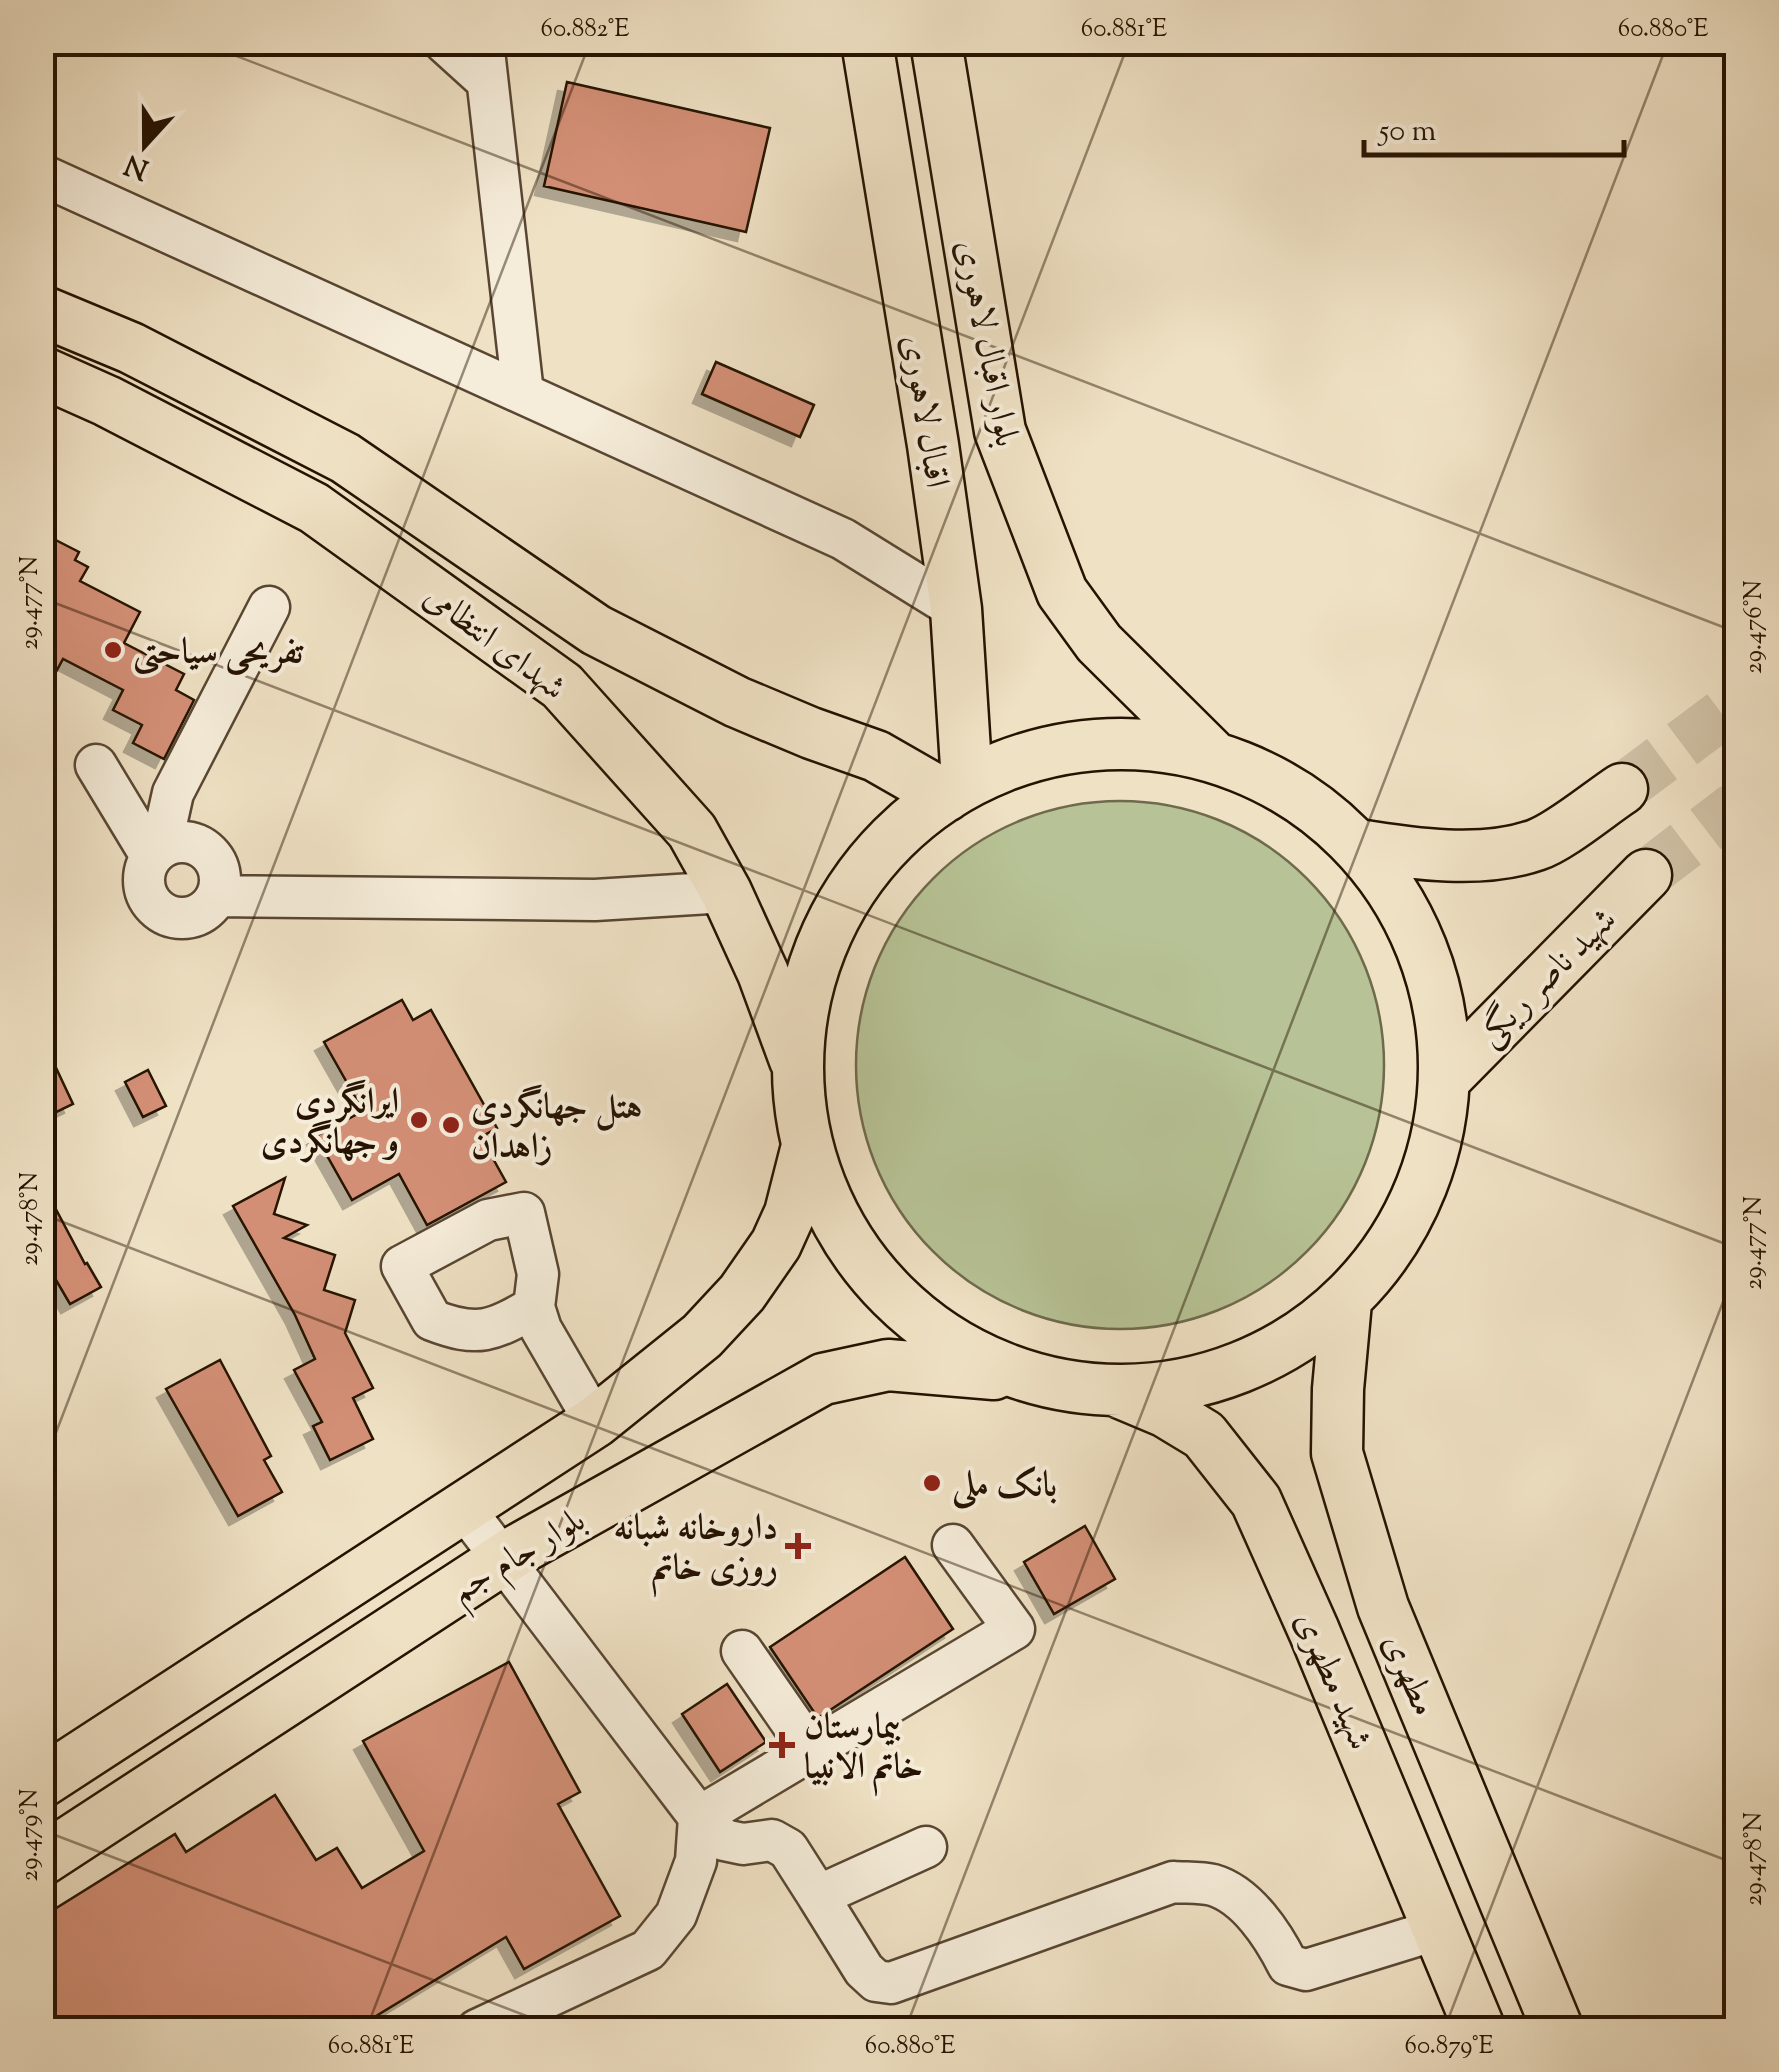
<svg xmlns="http://www.w3.org/2000/svg" width="1779" height="2072" viewBox="0 0 1779 2072" font-family="'Sorts Mill Goudy',Amiri,serif">
<defs>
<filter id="shadow"><feDropShadow dx="-9" dy="9" stdDeviation="0" flood-color="#0004"/></filter>
</defs>
<rect width="100%" height="100%" fill="#efe1c4"/>
<filter id="stains"><feTurbulence type="fractalNoise" baseFrequency=".002" numOctaves="4"/><feColorMatrix values="0 0 0 0 .2 0 0 0 0 .09 0 0 0 0 .02 0 0 0 .5 -.17"/></filter>
<radialGradient id="worn" r=".72"><stop offset=".6" stop-color="#630" stop-opacity="0"/><stop offset="1" stop-color="#630" stop-opacity=".3"/></radialGradient>
<!-- green -->
<path fill="#b7c396" stroke="#6e6a4c" stroke-width="2.5" d="M856 1065a264 264 0 1 1 528 0a264 264 0 1 1-528 0Z"/>
<!-- building -->
<path fill="#d38f76" stroke="#251201" stroke-width="2.5" filter="url(#shadow)" d="M 567,82 L 770,128 L 746,232 L 544,186 Z
M 716,362 L 814,405 L 800,437 L 702,394 Z
M 42,533 L 79,552 L 75,560 L 88,567 L 80,581 L 140,612 L 124,643 L 184,674 L 176,690 L 194,700 L 164,759 L 133,743 L 142,725 L 113,710 L 123,690 L 63,659 L 42,698 Z
M 402,1000 L 413,1020 L 431,1010 L 497,1128 L 481,1137 L 506,1182 L 427,1225 L 399,1174 L 352,1200 L 316,1136 L 363,1111 L 324,1042 Z
M 42,1038 L 73,1104 L 42,1119 Z
M 148,1070 L 166,1106 L 143,1117 L 125,1082 Z
M 285,1178 L 274,1214 L 307,1225 L 284,1238 L 335,1255 L 324,1290 L 355,1300 L 345,1333 L 373,1388 L 353,1398 L 373,1439 L 330,1460 L 313,1426 L 322,1422 L 294,1370 L 315,1359 L 295,1315 L 233,1206 Z
M 42,1183 L 85,1264 L 87,1263 L 101,1287 L 70,1304 L 42,1256 Z
M 220,1360 L 271,1456 L 264,1460 L 282,1492 L 238,1516 L 166,1389 Z
M 1085,1526 L 1115,1579 L 1054,1614 L 1024,1562 Z
M 905,1557 L 953,1629 L 818,1718 L 770,1647 Z
M 509,1662 L 580,1792 L 558,1804 L 620,1916 L 524,1969 L 506,1937 L 353,2030 L 42,2030 L 42,1917 L 175,1834 L 186,1852 L 275,1795 L 316,1860 L 337,1848 L 362,1888 L 424,1851 L 363,1741 Z
M 727,1684 L 766,1742 L 720,1772 L 682,1714 Z"/>
<g fill="none" stroke-linecap="round" stroke-linejoin="round">
<!-- major-tunnel -->
<path stroke="#d1c2a7" stroke-width="50" stroke-dasharray="50 25" stroke-linecap="butt" d="M 1622,789 L 1736,704
M 1646,875 L 1736,806"/>
<!-- minor casing -->
<g stroke="#584632" stroke-width="45">
<path id="minor" d="M 444,42 L 487,81
M 483,42 L 523,393
M 42,175 L 843,539 L 956,609
M 96,765 L 151,856
M144 880a38 38 0 1 1 76 0a38 38 0 1 1-76 0Z
M 161,847 L 173,793 L 269,607
M 217,896 L 595,900 L 726,892
M 534,1307 C 493,1331 478,1338 432,1320 L 402,1266 L 488,1220 L 524,1213 L 538,1274 L 534,1307 L 541,1329 L 595,1422
M 463,1507 L 699,1817 L 724,1840 L 743,1844 L 772,1840 L 788,1849 L 818,1896 L 926,1847
M 742,1651 L 812,1752
M 818,1896 L 864,1970 L 876,1981 L 891,1983 L 1173,1882 C 1186,1883 1201,1882 1213,1885 C 1247,1895 1273,1935 1288,1965 L 1306,1970 L 1439,1929
M 477,2030 L 648,1950 L 676,1915 L 696,1861 L 699,1817 L 1014,1629 L 953,1545"/>
</g>
<!-- major casing -->
<g stroke="#251201" stroke-width="55">
<path id="major" d="M 867,42 L 933,445 L 956,609 L 967,782
M 936,42 L 1000,431 L 1062,592 L 1099,643 L 1214,757
M 42,311 L 131,348 L 345,458 L 596,630 L 737,702 L 811,733 L 876,756 L 946,796
M 42,372 L 107,401 L 314,508 L 562,686 L 692,831 L 726,892 L 763,973 L 795,1060
M798 1067a323 323 0 1 1 646 0a323 323 0 1 1-646 0Z
M 1358,845 C 1413,854 1482,864 1536,845 C 1560,837 1599,804 1622,789
M 1447,1077 L 1646,875
M 1346,1302 L 1338,1389 L 1337,1453 L 1383,1607 L 1558,2030
M 1116,1391 L 1166,1412 L 1204,1435 L 1256,1501 L 1314,1631 L 1480,2030
M 42,1782 L 595,1422 L 702,1336 L 742,1293 L 776,1244 L 790,1213 L 807,1146
M 42,1860 L 514,1552 L 823,1379 L 888,1365 L 994,1374"/>
</g>
<!-- minor -->
<use href="#minor" stroke="#f5ecd9" stroke-width="40"/>
<!-- major -->
<use href="#major" stroke="#efe1c4" stroke-width="50"/>
</g>
<!-- ticks -->
<path fill="none" stroke="#251201" stroke-width="2.5" stroke-opacity="0.45" d="M 200,42 L 1736,632M 42,65 L 51,42M 42,598 L 1736,1248M 42,1214 L 1736,1864M 42,1469 L 590,42M 42,1830 L 563,2030M 366,2030 L 1129,42M 905,2030 L 1668,42M 1444,2030 L 1736,1268"/>
<!-- markers -->
<g fill="#8f2418" stroke="#f5ecd9" stroke-width="4">
<circle cx="113" cy="650" r="10"/>
<circle cx="419" cy="1120" r="10"/>
<circle cx="451" cy="1125" r="10"/>
<circle cx="932" cy="1483" r="10"/>
<path d="M793 1531h10v10h10v10h-10v10h-10v-10h-10v-10h10z"/>
<path d="M777 1730h10v10h10v10h-10v10h-10v-10h-10v-10h10z"/>
</g>
<g text-anchor="middle" stroke-width="8" stroke-linejoin="round" paint-order="stroke">
<!-- street labels -->
<g font-size="35" fill="#251201" stroke="#f5ecd9">
<text transform="translate(989 343) rotate(79)" y="12">بلوار اقبال لاهوری</text>
<text transform="translate(927 411) rotate(81)" y="12">اقبال لاهوری</text>
<text transform="translate(496 641) rotate(37)" y="12">شهدای انتظامی</text>
<text transform="translate(1546 976) rotate(-45)" y="12">شهید ناصر ریگی</text>
<text transform="translate(517 1554) rotate(-31)" y="12">بلوار جام جم</text>
<text transform="translate(1411 1674) rotate(67)" y="12">مطهری</text>
<text transform="translate(1335 1680) rotate(67)" y="12">شهید مطهری</text>
</g>
<!-- poi labels -->
<g font-size="35" font-weight="bold" fill="#251201" stroke="#f5ecd9" text-anchor="start">
<text x="133" y="662">تفریحی سیاحتی</text>
<text x="399" y="1112" text-anchor="end">ایرانگردی<tspan x="399" dy="40">و جهانگردی</tspan></text>
<text x="471" y="1117">هتل جهانگردی<tspan x="471" dy="40">زاهدان</tspan></text>
<text x="952" y="1495">بانک ملی</text>
<text x="778" y="1538" text-anchor="end">داروخانه شبانه<tspan x="778" dy="40">روزی خاتم</tspan></text>
<text x="804" y="1737">بیمارستان<tspan x="804" dy="40">خاتم الانبیا</tspan></text>
</g>
</g>
<!-- margin -->
<rect width="1779" height="2072" fill="none" stroke="#efe1c4" stroke-width="110"/>
<!-- north arrow -->
<g transform="translate(145 145) rotate(201)" stroke="#f5ecd9" stroke-width="8" paint-order="stroke">
<path d="M0-8L18 38L0 25L-18 38Z" fill="#251201"/>
<text y="-15" font-size="28" font-weight="bold" text-anchor="middle" fill="#251201">N</text>
</g>
<!-- scale -->
<path d="M1364 140v15h260v-15" fill="none" stroke="#251201" stroke-width="5"/>
<text x="1379" y="140" font-size="30" fill="#251201" stroke="#f5ecd9" stroke-width="8" paint-order="stroke">50 m</text>
<rect x="55" y="55" width="1669" height="1962" fill="none" stroke="#251201" stroke-width="4"/>
<g font-size="25" text-anchor="middle" fill="#251201">
<text x="585" y="36">60.882°E</text>
<text x="1124" y="36">60.881°E</text>
<text x="1663" y="36">60.880°E</text>
<text transform="translate(28 603) rotate(-90)" y="9">29.477°N</text>
<text transform="translate(1752 627) rotate(-90)" y="9">29.476°N</text>
<text transform="translate(28 1219) rotate(-90)" y="9">29.478°N</text>
<text transform="translate(1752 1243) rotate(-90)" y="9">29.477°N</text>
<text transform="translate(28 1835) rotate(-90)" y="9">29.479°N</text>
<text transform="translate(1752 1859) rotate(-90)" y="9">29.478°N</text>
<text x="371" y="2053">60.881°E</text>
<text x="910" y="2053">60.880°E</text>
<text x="1449" y="2053">60.879°E</text>
</g>
<rect width="100%" height="100%" filter="url(#stains)"/>
<rect width="100%" height="100%" fill="url(#worn)"/>
</svg>
